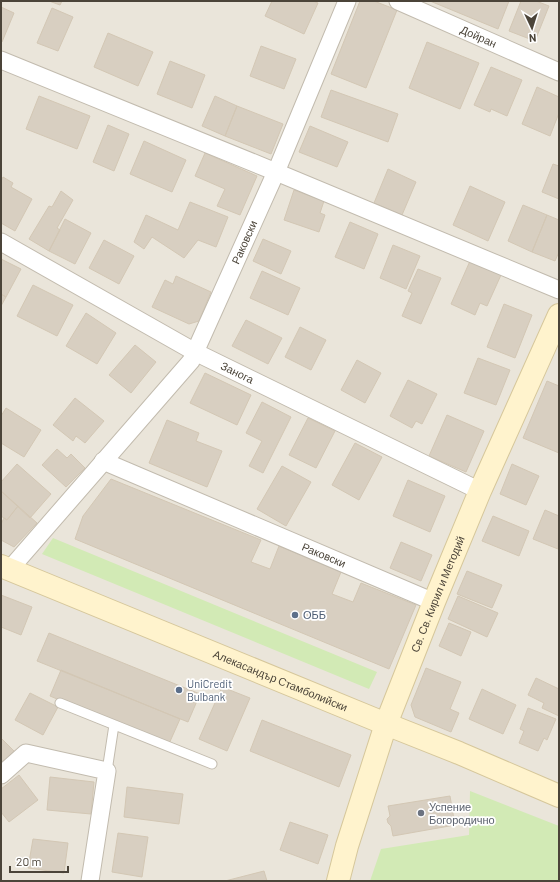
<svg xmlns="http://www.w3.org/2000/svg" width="560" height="882" viewBox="0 0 560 882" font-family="Barlow,sans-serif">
<rect width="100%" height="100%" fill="#f6f3ec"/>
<!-- residential -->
<path fill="#eae5da" d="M 1,1 L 559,1 L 559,881 L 1,881 Z"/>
<!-- green -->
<path fill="#d2eab5" d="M 53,538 L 377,672 L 369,689 L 42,554 Z
M 470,791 L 559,826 L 559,881 L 370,881 L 381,849 L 469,835 Z"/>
<!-- building -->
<path fill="#d8cfc1" stroke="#d3c7b4" d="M 49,1 L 62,1 L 60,5 Z
M 272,1 L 313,1 L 318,3 L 304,34 L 265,16 Z
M 360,1 L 374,1 L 397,10 L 366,88 L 331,74 Z
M 430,1 L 509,1 L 498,29 Z
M 521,1 L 536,1 L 549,6 L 535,41 L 509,31 Z
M 1,7 L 14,13 L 2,42 L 1,42 Z
M 52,8 L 73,17 L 58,51 L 37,43 Z
M 108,33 L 153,52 L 138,86 L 94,67 Z
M 427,42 L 479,63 L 460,109 L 409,88 Z
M 261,46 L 296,59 L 284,89 L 250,76 Z
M 170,61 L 205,75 L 192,108 L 157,94 Z
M 491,67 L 522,80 L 507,116 L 491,109 L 490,112 L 474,105 Z
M 537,87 L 559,97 L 559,113 L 550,136 L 522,124 Z
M 331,90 L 398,114 L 388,142 L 321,117 Z
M 39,96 L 90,116 L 77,149 L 26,129 Z
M 215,96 L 237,106 L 225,136 L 202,126 Z
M 237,106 L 283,124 L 271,154 L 225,136 Z
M 108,125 L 129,134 L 114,171 L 93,162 Z
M 310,126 L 348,142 L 337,167 L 299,152 Z
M 144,141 L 186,160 L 172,192 L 130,174 Z
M 205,153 L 257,176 L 240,215 L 217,206 L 225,189 L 195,176 Z
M 553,164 L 559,166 L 559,199 L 542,192 Z
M 388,169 L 416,182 L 402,215 L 374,203 Z
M 3,177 L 13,183 L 11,187 L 32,199 L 15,231 L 1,223 L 1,181 Z
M 470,186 L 505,202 L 488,241 L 453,225 Z
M 294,190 L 324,201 L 320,213 L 325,215 L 319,232 L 284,220 Z
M 61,191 L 73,200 L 57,228 L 60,230 L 49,251 L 29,239 L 49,206 L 52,207 Z
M 190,202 L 228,217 L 216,247 L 198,240 L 184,258 L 152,237 L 144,249 L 134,242 L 146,215 L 178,230 Z
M 523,205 L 547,215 L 532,252 L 508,241 Z
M 547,215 L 559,220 L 559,252 L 555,261 L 532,252 Z
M 65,219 L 91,233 L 75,264 L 49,251 Z
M 350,222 L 378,234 L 364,269 L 335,257 Z
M 263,239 L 291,251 L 281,274 L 253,261 Z
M 104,240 L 134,256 L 119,284 L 89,268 Z
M 393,245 L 420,256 L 406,289 L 380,278 Z
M 1,259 L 21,269 L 6,297 L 1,294 Z
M 470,261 L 501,275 L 487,306 L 480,303 L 475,315 L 451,304 Z
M 418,269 L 441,278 L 421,324 L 402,316 L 412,293 L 408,291 Z
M 262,271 L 300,288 L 288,315 L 250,298 Z
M 176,276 L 211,292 L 199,321 L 189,324 L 152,307 L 165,280 L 173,284 Z
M 33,285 L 73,305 L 57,336 L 17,316 Z
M 1,294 L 6,297 L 1,306 Z
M 504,304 L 532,315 L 515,358 L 487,347 Z
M 86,313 L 116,333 L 97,364 L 66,346 Z
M 246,320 L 282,338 L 268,364 L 232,346 Z
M 300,327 L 326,340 L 311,370 L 285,357 Z
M 135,345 L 156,362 L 131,393 L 109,375 Z
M 478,358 L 510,370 L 496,405 L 464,393 Z
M 357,360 L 381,373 L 365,403 L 341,390 Z
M 205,373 L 251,395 L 237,425 L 190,403 Z
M 408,380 L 437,394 L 422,424 L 416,421 L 412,428 L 390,416 Z
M 547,381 L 559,386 L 559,453 L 523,438 Z
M 75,398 L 104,421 L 85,443 L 76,436 L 73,441 L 53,425 Z
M 262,402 L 291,417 L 263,473 L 249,466 L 262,441 L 246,433 Z
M 6,408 L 41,430 L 24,457 L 1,443 L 1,416 Z
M 447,415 L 484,431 L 466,472 L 429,456 Z
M 308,418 L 335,431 L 316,468 L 289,455 Z
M 167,420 L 199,433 L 196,441 L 222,451 L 207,487 L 149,463 Z
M 355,443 L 382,457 L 359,500 L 332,485 Z
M 57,449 L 67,458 L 71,454 L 85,468 L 66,487 L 42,465 Z
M 17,464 L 51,494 L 30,518 L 1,491 L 1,482 Z
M 512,464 L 539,476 L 526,505 L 500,494 Z
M 282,466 L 311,482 L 286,526 L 257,509 Z
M 111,479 L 261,540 L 251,562 L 270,569 L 279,546 L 341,572 L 332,594 L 353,602 L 361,583 L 416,605 L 389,669 L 75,539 L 83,516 Z
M 408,480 L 445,496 L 430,532 L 393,516 Z
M 1,491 L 18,506 L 7,520 L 1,516 Z
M 18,506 L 37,523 L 14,547 L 1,540 L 1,524 L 4,518 L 7,520 Z
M 545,510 L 559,516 L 558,549 L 533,539 Z
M 493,516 L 529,531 L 519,556 L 482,541 Z
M 401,542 L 432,555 L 421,581 L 390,568 Z
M 467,571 L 502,585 L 492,608 L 457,594 Z
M 1,595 L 32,607 L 21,635 L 1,627 Z
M 458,596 L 498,613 L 487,637 L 448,619 Z
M 449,623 L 471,632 L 461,656 L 439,646 Z
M 49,633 L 200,694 L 188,722 L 37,661 Z
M 426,668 L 461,682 L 450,709 L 459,713 L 451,732 L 415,717 L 411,705 Z
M 61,670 L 180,719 L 168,746 L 50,696 Z
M 536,678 L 559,689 L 559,716 L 542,708 L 544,703 L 528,695 Z
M 222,687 L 250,698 L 227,751 L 199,739 Z
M 482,689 L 516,705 L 503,734 L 469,719 Z
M 30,693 L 58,707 L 43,735 L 15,720 Z
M 528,708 L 556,719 L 547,740 L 544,738 L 538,751 L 519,743 L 524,731 L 520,729 Z
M 262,720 L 351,755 L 339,787 L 250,751 Z
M 1,738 L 15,752 L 1,767 Z
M 19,775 L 38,800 L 9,822 L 1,812 L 1,789 Z
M 50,777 L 94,782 L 91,814 L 47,810 Z
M 127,787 L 183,794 L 179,824 L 124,817 Z
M 450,796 L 455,825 L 393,836 L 391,826 L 388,823 L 387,819 L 390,816 L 388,806 Z
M 290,822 L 328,835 L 318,864 L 280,850 Z
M 118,833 L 148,837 L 142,877 L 112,872 Z
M 33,839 L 68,843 L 64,873 L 28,868 Z
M 264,871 L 267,881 L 225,881 Z"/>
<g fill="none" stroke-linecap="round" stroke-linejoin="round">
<!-- lane casing -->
<g stroke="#c2bbae" stroke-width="11">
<path id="lane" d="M 60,703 L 212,764
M 107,771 L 114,725"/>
</g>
<!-- street casing -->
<g stroke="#c2bbae" stroke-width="19">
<g id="street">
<path id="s1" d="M 398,1 L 559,72"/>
<path d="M 1,60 L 276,172 L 559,290"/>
<path id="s2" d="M 1,242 L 195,352 L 480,491"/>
<path id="s3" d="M 103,461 L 434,602"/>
<path id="s4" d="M 10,569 L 191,361 L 276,172 L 347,1"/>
<path d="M 1,775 L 26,753 L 107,771 L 90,881"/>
</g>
</g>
<!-- secondary casing -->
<g stroke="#d6c79b" stroke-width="24">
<g id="secondary">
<path id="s5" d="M 1,566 L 386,724 L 459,753 L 559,796"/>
<path id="s6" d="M 338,881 L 347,846 L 386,724 L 434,602 L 480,491 L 559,315"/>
</g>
</g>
<!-- lane -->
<use href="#lane" stroke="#fff" stroke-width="9"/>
<!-- street -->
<use href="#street" stroke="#fff" stroke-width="17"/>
<!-- secondary -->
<use href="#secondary" stroke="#fff3cd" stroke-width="22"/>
</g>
<!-- markers -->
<g fill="#5c6f8a" stroke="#fff" stroke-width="1.5">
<circle cx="295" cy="615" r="4"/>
<circle cx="179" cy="690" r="4"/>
</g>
<circle fill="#6b7280" stroke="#fff" stroke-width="1.5" cx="421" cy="813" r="4"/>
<g text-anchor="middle" stroke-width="3.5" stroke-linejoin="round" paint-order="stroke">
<!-- street labels -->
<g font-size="11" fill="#4b4439" stroke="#fff">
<text dy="4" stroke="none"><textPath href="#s1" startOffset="88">Дойран</textPath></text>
<text dy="4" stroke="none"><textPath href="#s4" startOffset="406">Раковски</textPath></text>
<text dy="4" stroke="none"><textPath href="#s2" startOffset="270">Занога</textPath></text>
<text dy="4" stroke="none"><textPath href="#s3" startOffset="240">Раковски</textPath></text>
<text dy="4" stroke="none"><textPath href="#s6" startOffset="304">Св. Св. Кирил и Методий</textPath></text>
<text dy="4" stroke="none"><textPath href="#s5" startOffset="302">Алекасандър Стамболийски</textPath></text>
</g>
<!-- service labels -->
<g font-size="11" fill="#4e5e75" stroke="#fff" text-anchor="start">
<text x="303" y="619">ОББ</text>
<text x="187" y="688">UniCredit<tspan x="187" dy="13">Bulbank</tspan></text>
</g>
<!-- worship labels -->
<g font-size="11" fill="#5b616d" stroke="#fff" text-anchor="start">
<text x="429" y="811">Успение<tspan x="429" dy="13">Богородично</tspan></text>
</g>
</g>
<!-- border -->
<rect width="560" height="882" fill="none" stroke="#4b4439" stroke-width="4"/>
<!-- north arrow -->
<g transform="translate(532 28) rotate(176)" stroke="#ffffff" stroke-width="3" paint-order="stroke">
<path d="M0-3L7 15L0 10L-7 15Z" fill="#4b4439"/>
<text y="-6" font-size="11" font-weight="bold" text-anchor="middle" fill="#4b4439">N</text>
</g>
<!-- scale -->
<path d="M10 866v6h58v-6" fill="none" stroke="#4b4439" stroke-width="2"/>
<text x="16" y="866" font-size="12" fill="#4b4439" stroke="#ffffff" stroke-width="3" paint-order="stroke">20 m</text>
</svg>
